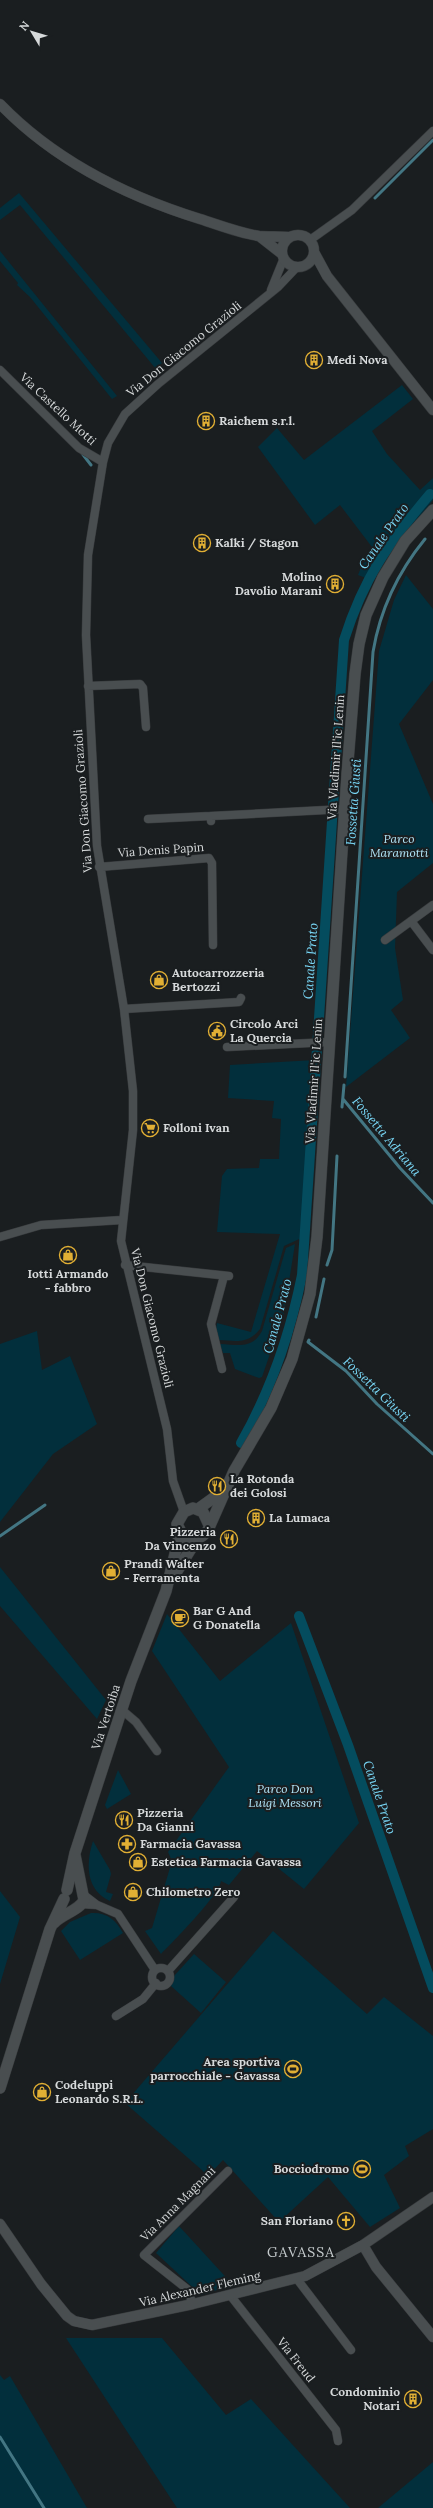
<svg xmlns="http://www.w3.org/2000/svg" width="433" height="2508" viewBox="0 0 433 2508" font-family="Lora,serif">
<rect width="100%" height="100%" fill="#1a1e20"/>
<!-- green -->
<path fill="#022f3c" d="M 19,193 L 162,363 L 156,369 L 20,205 L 0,220 L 0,208 Z
M 0,251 L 117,396 L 112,399 L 30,297 L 17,285 L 18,283 L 0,261 Z
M 402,385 L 413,399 L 372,431 L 387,454 L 420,490 L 433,478 L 433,500 L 390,554 L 366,578 L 358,575 L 362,565 L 375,551 L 340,505 L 315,525 L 258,447 L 277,428 L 304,460 Z
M 406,575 L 433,609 L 433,680 L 399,724 L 433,804 L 433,863 L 397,892 L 395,948 L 403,1000 L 391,1010 L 410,1038 L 346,1087 L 379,651 L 394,600 Z
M 315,1060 L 303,1235 L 308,1235 L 284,1246 L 260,1329 C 248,1344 237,1341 219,1340 L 216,1329 L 217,1323 L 251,1332 L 280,1234 L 217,1232 L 222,1176 L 227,1169 L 259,1168 L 260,1159 L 279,1159 L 281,1119 L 272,1118 L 274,1101 L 228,1098 L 230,1065 Z
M 295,1244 L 284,1313 L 262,1377 L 259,1378 L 235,1369 L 230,1353 L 223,1353 L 220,1344 C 239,1345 252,1349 262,1331 L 286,1248 Z
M 37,1331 L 42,1370 L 70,1356 L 97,1424 L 53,1454 L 0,1522 L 0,1344 Z
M 0,1567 L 106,1700 L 97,1719 L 0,1606 Z
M 167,1614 L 220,1681 L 291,1623 L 359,1823 L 304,1889 L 257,1851 L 229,1885 L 221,1881 C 220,1894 173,1942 161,1954 L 145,1931 L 152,1928 L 172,1861 L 168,1852 L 229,1767 L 152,1651 Z
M 118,1770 L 131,1794 L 107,1809 L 105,1805 Z
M 93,1841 L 110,1870 L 111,1874 L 106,1892 L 113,1894 L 110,1901 C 85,1890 86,1862 93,1841 Z
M 0,1891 L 20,1917 L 0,1984 Z
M 91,1913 C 107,1912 116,1920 123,1933 L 80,1960 L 61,1931 L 70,1922 Z
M 273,1931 L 367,2014 L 384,1997 L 433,2036 L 433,2129 L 405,2146 L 409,2156 L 384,2175 L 400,2208 L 370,2227 L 328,2177 L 279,2222 L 223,2160 L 207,2177 L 203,2171 L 125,2103 Z
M 194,1954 L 226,1982 L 201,2013 L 171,1986 L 174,1976 Z
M 179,2226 L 233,2285 L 201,2295 L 156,2253 Z
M 66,2338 L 162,2338 L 226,2415 L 251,2399 L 350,2508 L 177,2508 Z
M 0,2375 L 4,2380 L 10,2376 L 87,2508 L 0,2508 Z
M 433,2462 L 433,2508 L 378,2508 Z"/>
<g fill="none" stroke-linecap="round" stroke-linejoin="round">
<!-- stream -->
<path stroke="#437683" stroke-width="3" d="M 375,198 L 433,140
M 81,452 L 91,465
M 345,1077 L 373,652 C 380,610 398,572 425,539
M 343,1099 L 400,1168 L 433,1203
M 342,1107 L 344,1085
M 327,1265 L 332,1250 L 337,1156
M 316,1317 L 324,1279
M 309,1340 L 308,1342 L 346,1371 L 377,1404 L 433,1454
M 0,1536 L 45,1505
M 0,2437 L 44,2508"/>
<!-- canal -->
<path stroke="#044c5e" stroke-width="10" d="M 241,1443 C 271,1390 290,1335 302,1275 L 344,640 C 364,577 388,544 430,494
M 299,1616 L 348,1745 L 433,1988"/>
<!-- minor casing -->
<g stroke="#373a3c" stroke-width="9">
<path id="minor" d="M 310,240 L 352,210 L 433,131
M 271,290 L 284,258
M 0,370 L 79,448 L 103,462
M 88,686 L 140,684 L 143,688 L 146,727
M 148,819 L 211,816
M 211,821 L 211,816 L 345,809
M 99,867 L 209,858 L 212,863 L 213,945
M 411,921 L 433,950
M 385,940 L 433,905
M 124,1009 L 239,1002 L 241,998
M 227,1047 L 330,1042
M 0,1237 L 41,1225 L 122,1220
M 125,1265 L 229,1276
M 222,1369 L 211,1324 L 224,1276
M 184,1512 L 173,1481 L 167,1429 L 121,1241 L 133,1130 L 133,1091 L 124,1009 L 97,846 L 86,635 L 88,555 L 103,462 L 108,443 L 125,414 L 158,384 L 278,287 L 297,267
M 122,1710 L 136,1722 L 157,1751
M 81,1904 L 97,1905 L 84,1895
M 97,1905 L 118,1914 L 155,1970
M152 1977a9 9 0 1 1 18 0a9 9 0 1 1-18 0Z
M 168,1971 L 234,1897
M 116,2016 L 143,1999 L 156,1983
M 297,2279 L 351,2350
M 230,2295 L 336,2430 L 338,2441
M 193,2304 L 187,2289 L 144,2255 L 228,2171"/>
</g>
<!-- tertiary casing -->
<g stroke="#373a3c" stroke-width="11">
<path id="tertiary" d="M 0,104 C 55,161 126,196 200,219 C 219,225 239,233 259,236 C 269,237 279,236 289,237
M282 251a16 16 0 1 1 32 0a16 16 0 1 1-32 0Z
M 259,236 L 282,254
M 314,252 L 327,276 L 433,410
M 0,2224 L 41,2284 L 67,2316 L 74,2321 L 92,2325 L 193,2304 L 305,2276 L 363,2245 L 433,2197
M 363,2245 L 376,2267 L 433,2337"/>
</g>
<!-- secondary casing -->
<g stroke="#373a3c" stroke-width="12">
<path id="secondary" d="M 198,1509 L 223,1491
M 209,1525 L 203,1512 L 193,1508 L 184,1512 L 177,1524 L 183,1536 C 193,1542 202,1539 208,1530 L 234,1471 L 271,1408 L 292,1359 L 310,1294 L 317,1237 L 347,774 L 355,674 L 359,644 L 366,615 L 383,577 L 405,541 L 433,510
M 174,1576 L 197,1539
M 67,1890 L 75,1853 L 131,1681 L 166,1591 L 180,1533
M 54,1923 C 62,1914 80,1910 84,1900 L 75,1855
M 0,2088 L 50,1929 L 64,1899"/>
</g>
<!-- minor -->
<use href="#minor" stroke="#494e50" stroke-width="8"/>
<!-- tertiary -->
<use href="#tertiary" stroke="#494e50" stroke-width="10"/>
<!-- secondary -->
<use href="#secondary" stroke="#494e50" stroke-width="11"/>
</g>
<!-- icons -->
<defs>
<g id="building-ring" transform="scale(0.9)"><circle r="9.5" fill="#1a1e20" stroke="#e1af34" stroke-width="1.5"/><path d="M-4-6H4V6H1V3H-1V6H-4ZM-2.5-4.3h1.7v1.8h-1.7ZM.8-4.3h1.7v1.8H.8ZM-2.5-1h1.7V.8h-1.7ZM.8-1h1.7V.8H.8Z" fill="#e1af34"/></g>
<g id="shop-ring" transform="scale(0.9)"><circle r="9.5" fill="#1a1e20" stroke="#e1af34" stroke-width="1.5"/><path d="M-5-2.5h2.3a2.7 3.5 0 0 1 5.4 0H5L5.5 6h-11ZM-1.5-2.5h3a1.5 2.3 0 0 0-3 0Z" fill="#e1af34"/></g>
<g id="civic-ring" transform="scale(0.9)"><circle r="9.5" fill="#1a1e20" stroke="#e1af34" stroke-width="1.5"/><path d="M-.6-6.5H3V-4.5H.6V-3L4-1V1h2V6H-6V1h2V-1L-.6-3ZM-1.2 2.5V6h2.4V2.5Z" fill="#e1af34"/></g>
<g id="supermarket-ring" transform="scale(0.9)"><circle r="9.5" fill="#1a1e20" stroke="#e1af34" stroke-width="1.5"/><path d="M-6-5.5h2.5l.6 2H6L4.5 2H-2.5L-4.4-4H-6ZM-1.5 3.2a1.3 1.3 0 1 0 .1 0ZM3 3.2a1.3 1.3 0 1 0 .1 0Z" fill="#e1af34"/></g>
<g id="restaurant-ring" transform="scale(0.9)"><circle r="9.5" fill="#1a1e20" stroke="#e1af34" stroke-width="1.5"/><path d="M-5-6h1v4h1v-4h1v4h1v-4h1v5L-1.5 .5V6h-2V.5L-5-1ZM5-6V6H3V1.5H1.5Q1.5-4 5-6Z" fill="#e1af34"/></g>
<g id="cafe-ring" transform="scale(0.9)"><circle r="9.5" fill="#1a1e20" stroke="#e1af34" stroke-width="1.5"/><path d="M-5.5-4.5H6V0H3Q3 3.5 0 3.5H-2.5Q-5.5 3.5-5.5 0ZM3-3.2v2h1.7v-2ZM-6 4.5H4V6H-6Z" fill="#e1af34"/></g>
<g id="pharmacy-ring" transform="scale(0.9)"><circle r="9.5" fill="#1a1e20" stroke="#e1af34" stroke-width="1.5"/><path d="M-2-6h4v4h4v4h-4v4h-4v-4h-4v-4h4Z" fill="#e1af34"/></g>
<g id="stadium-ring" transform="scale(0.9)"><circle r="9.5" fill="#1a1e20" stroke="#e1af34" stroke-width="1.5"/><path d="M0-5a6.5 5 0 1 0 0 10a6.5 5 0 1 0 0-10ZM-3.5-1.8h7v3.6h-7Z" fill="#e1af34"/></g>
<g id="church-ring" transform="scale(0.9)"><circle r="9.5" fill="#1a1e20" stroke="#e1af34" stroke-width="1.5"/><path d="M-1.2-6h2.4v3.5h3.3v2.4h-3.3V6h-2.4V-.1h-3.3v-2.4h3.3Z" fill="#e1af34"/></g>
</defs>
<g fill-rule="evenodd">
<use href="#building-ring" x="314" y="360"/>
<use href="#building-ring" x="206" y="421"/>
<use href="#building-ring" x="202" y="543"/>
<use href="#building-ring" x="335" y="584"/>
<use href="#shop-ring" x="159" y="980"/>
<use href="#civic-ring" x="217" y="1031"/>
<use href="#supermarket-ring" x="150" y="1128"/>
<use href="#shop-ring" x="68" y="1255"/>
<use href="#restaurant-ring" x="217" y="1486"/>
<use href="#building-ring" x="256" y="1518"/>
<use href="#restaurant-ring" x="229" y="1539"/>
<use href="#shop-ring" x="111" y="1571"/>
<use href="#cafe-ring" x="180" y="1618"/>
<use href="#restaurant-ring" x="124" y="1820"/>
<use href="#pharmacy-ring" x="127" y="1844"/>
<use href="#shop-ring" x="138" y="1862"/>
<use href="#shop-ring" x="133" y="1892"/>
<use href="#stadium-ring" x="293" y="2069"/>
<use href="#shop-ring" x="42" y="2092"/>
<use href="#stadium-ring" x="362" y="2169"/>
<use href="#church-ring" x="346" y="2221"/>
<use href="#building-ring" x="413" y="2399"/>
</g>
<g text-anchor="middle" stroke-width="4" stroke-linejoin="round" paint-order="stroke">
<!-- street labels -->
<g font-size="12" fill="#d6d9da" stroke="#1a1e20">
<text transform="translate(184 349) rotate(-39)" y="4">Via Don Giacomo Grazioli</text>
<text transform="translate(58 409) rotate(43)" y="4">Via Castello Motti</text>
<text transform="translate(336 757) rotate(-86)" y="4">Via Vladimir Il'ic Lenin</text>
<text transform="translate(83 801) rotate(-94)" y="4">Via Don Giacomo Grazioli</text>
<text transform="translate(161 850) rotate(-4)" y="4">Via Denis Papin</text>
<text transform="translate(314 1081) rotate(-86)" y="4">Via Vladimir Il'ic Lenin</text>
<text transform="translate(152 1318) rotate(76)" y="4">Via Don Giacomo Grazioli</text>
<text transform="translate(106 1717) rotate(-72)" y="4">Via Vertoiba</text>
<text transform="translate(178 2204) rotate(-45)" y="4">Via Anna Magnani</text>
<text transform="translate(200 2289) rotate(-13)" y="4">Via Alexander Fleming</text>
<text transform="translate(296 2360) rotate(52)" y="4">Via Freud</text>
</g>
<!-- poi labels -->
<g font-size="12" font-weight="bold" fill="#d6d9da" stroke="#1a1e20" text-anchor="start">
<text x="327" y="364">Medi Nova</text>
<text x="219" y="425">Raichem s.r.l.</text>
<text x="215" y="547">Kalki / Stagon</text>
<text x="322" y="581" text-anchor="end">Molino<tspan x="322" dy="14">Davolio Marani</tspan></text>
<text x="172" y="977">Autocarrozzeria<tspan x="172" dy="14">Bertozzi</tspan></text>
<text x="230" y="1028">Circolo Arci<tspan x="230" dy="14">La Quercia</tspan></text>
<text x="163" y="1132">Folloni Ivan</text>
<text x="68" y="1278" text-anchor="middle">Iotti Armando<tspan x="68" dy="14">- fabbro</tspan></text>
<text x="230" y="1483">La Rotonda<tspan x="230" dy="14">dei Golosi</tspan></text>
<text x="269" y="1522">La Lumaca</text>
<text x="216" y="1536" text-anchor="end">Pizzeria<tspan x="216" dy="14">Da Vincenzo</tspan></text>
<text x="124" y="1568">Prandi Walter<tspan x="124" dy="14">- Ferramenta</tspan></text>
<text x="193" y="1615">Bar G And<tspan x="193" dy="14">G Donatella</tspan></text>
<text x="137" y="1817">Pizzeria<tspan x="137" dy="14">Da Gianni</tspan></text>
<text x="140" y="1848">Farmacia Gavassa</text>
<text x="151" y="1866">Estetica Farmacia Gavassa</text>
<text x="146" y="1896">Chilometro Zero</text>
<text x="280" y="2066" text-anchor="end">Area sportiva<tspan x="280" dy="14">parrocchiale - Gavassa</tspan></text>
<text x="55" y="2089">Codeluppi<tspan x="55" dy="14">Leonardo S.R.L.</tspan></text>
<text x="349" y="2173" text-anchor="end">Bocciodromo</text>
<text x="333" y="2225" text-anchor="end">San Floriano</text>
<text x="400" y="2396" text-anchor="end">Condominio<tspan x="400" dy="14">Notari</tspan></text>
</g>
<!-- park labels -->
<g font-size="12" font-style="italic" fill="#b1e5f8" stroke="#1a1e20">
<text x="399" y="843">Parco<tspan x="399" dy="14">Maramotti</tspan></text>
<text x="285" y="1793">Parco Don<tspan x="285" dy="14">Luigi Messori</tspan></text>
</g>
<!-- water labels -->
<g font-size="13" font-style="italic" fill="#78d6f5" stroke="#1a1e20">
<text transform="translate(383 536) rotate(-55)" y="5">Canale Prato</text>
<text transform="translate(353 802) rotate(-86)" y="5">Fossetta Giusti</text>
<text transform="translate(310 961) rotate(-86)" y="5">Canale Prato</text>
<text transform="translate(387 1136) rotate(50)" y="5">Fossetta Adriana</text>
<text transform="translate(277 1316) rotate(-75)" y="5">Canale Prato</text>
<text transform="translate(377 1389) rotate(44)" y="5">Fossetta Giusti</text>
<text transform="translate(380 1797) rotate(71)" y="5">Canale Prato</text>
</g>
<!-- quarter labels -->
<g font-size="14" letter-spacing="1" fill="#c5cbcd" stroke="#1a1e20">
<text x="301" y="2257">GAVASSA</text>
</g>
</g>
<!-- north arrow -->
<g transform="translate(32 32) rotate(308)" stroke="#1a1e20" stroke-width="3" paint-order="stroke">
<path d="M0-3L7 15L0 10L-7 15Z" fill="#d6d9da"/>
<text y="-6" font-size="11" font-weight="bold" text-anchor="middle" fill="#d6d9da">N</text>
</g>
</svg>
